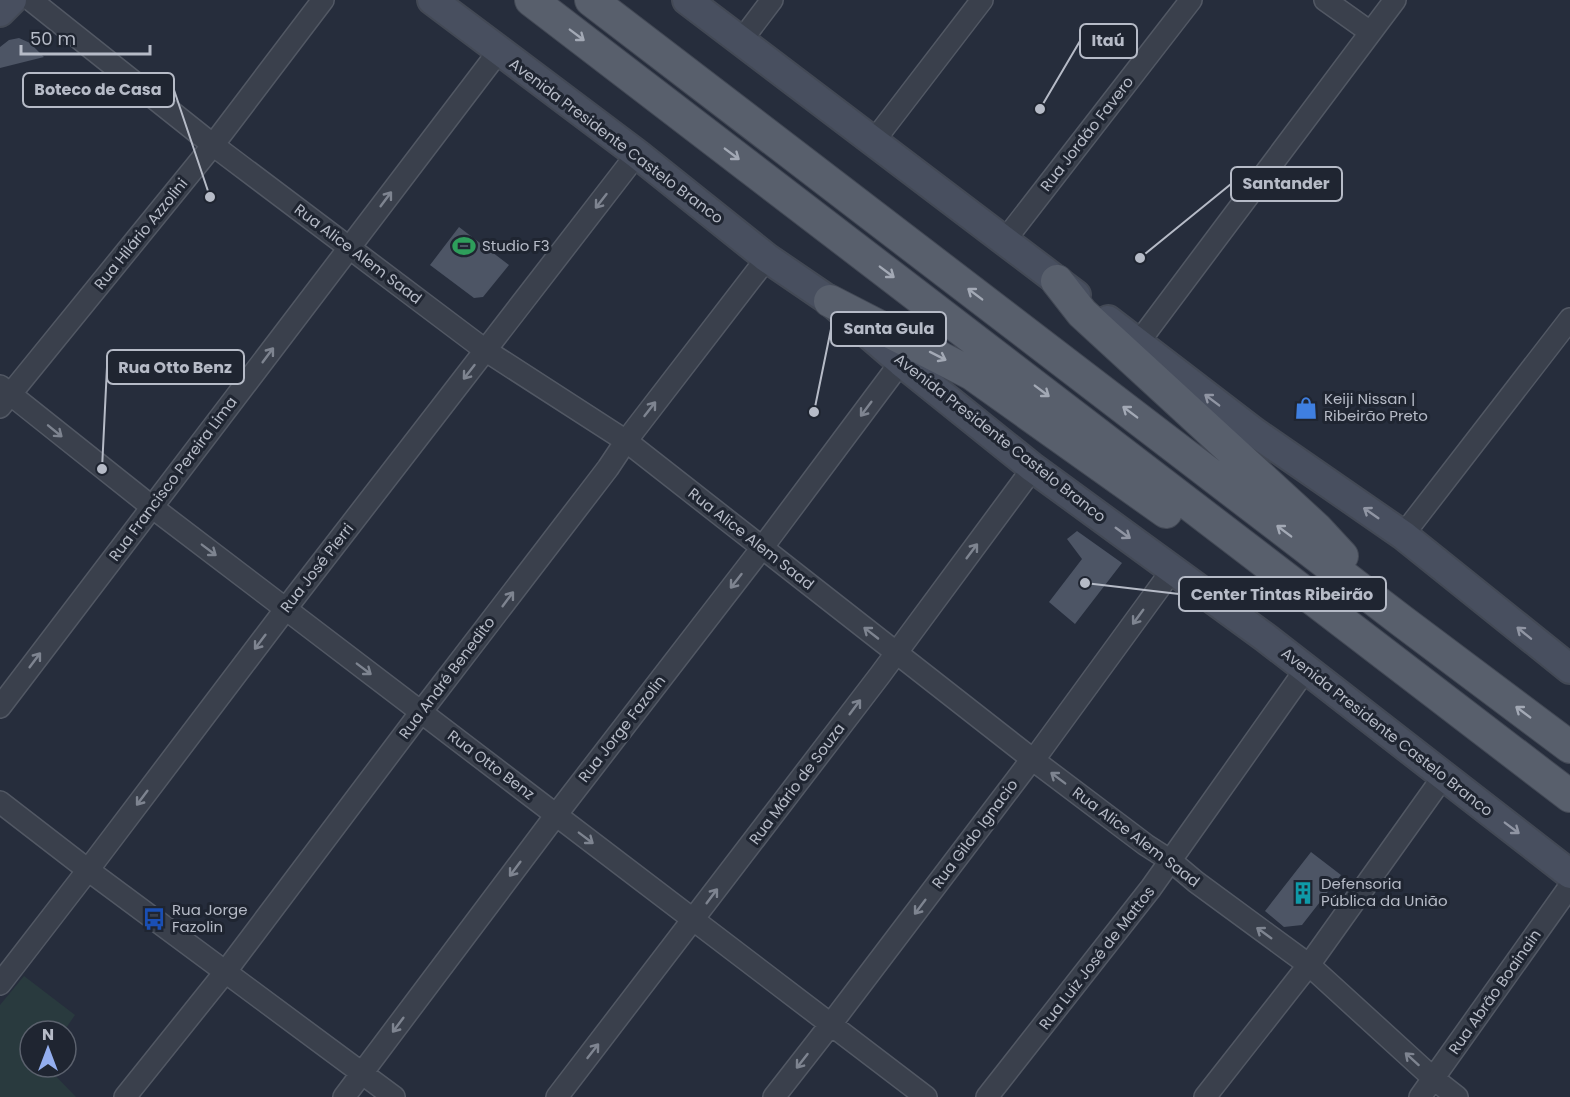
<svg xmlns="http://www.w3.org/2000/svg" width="1570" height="1097" viewBox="0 0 1570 1097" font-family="Poppins,sans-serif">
<rect width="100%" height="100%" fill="#262d3c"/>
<!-- green -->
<path fill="#293a3e" d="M 24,976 L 75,1015 L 64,1031 L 30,1031 L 30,1067 L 47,1067 L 76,1097 L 0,1097 L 0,1005 Z"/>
<!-- building -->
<path fill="#4d5565" d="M 19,38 L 30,43 L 44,57 L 0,68 L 0,47 L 9,40 Z
M 459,227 L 509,265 L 483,297 L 474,298 L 430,265 Z
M 1077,531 L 1122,563 L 1075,624 L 1049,602 L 1082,559 L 1067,539 Z
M 1311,852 L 1341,875 L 1302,925 L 1284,927 L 1265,911 Z"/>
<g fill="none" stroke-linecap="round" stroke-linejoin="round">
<!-- street casing -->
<g stroke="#525864" stroke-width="24">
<path id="street" d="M 31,0 L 213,145 L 485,350 L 626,441 L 1032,759 L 1146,845 L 1171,861 L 1196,882 L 1309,965 L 1434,1079 L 1457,1097
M 1325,0 L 1370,32
M 741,41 L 772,0
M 873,142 L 982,0
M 1005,240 L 1191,0
M 1138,343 L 1395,0
M 0,386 L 152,507 L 926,1097
M 0,407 L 213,145 L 323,0
M 1403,535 L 1570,319
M 0,707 L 499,51
M 0,802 L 88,870 L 394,1097
M 0,984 L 88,870 L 294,598 L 637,154
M 125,1097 L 226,971 L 421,712 L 608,468 L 626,441 L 767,258
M 344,1097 L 556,815 L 765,544 L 901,362
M 557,1097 L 880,675 L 1033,468
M 774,1097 L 831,1024 L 1032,759 L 1038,754 L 1173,569
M 987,1097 L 1151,888 L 1306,669
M 1205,1097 L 1311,962 L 1443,777
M 1420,1097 L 1570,886"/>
</g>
<!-- secondary casing -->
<g stroke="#434955" stroke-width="32">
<path id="secondary" d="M 432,0 L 637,154 L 767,258 L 830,301 L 901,362 L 1033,468 L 1266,638 L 1570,874
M 687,0 L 1076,295
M 0,12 L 12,0
M 1108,320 L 1254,432 L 1403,535 L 1570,669"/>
</g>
<!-- primary casing -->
<g stroke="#434955" stroke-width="34">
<path id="primary" d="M 531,0 L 1570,796
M 591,0 L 1402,621 L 1570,747
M 1057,281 L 1082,313 L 1317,529 L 1342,556
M 830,301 L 972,374 L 1166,512"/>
</g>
<!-- street -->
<use href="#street" stroke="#3a404c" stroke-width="21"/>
<!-- secondary -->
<use href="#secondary" stroke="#484f5f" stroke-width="28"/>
<!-- primary -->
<use href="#primary" stroke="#585f6c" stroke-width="32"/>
</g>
<!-- one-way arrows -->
<defs><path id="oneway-shaft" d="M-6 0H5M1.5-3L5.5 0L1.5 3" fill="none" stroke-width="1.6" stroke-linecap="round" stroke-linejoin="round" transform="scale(1.5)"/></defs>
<g stroke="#a3a9b5">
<use href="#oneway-shaft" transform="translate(577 35) rotate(37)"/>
<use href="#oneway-shaft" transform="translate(732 154) rotate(37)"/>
<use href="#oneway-shaft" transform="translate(887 272) rotate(37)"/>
<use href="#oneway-shaft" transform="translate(975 294) rotate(-143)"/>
<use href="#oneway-shaft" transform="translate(938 356) rotate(27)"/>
<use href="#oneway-shaft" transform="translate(1042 391) rotate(37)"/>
<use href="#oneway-shaft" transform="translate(1130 412) rotate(-143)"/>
<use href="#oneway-shaft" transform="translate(1284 531) rotate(-143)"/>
<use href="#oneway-shaft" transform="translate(1523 712) rotate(-143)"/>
</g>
<g stroke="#7e8490">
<use href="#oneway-shaft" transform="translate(386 199) rotate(-53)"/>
<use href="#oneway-shaft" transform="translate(601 201) rotate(128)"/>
<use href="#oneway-shaft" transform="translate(268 355) rotate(-53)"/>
<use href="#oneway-shaft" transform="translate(469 372) rotate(128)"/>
<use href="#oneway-shaft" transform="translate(650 409) rotate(-52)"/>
<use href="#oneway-shaft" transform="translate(866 409) rotate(127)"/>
<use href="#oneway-shaft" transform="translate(55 431) rotate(39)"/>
<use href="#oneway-shaft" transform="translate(209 550) rotate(37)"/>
<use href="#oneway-shaft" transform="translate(972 551) rotate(-53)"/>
<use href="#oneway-shaft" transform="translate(736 581) rotate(128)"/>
<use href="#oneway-shaft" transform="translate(508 599) rotate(-53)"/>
<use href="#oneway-shaft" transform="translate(1138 617) rotate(126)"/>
<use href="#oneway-shaft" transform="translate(871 633) rotate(-142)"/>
<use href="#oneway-shaft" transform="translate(260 642) rotate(127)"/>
<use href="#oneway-shaft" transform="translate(35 660) rotate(-53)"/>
<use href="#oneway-shaft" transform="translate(364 669) rotate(37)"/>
<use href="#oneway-shaft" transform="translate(855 707) rotate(-53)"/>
<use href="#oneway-shaft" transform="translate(1058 778) rotate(-143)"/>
<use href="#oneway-shaft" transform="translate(142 798) rotate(127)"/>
<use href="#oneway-shaft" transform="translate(586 838) rotate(37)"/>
<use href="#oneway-shaft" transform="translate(515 869) rotate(127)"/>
<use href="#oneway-shaft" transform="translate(712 896) rotate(-53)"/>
<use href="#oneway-shaft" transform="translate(920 907) rotate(127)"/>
<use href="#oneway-shaft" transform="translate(1264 933) rotate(-144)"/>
<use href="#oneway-shaft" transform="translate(398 1025) rotate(127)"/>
<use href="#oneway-shaft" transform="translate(593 1051) rotate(-52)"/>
<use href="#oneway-shaft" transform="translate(1412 1059) rotate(-138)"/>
<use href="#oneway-shaft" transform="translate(802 1061) rotate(128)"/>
</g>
<g stroke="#9095a3">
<use href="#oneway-shaft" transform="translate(1212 400) rotate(-143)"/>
<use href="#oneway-shaft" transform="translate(1371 513) rotate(-145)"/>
<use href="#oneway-shaft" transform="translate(1123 533) rotate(36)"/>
<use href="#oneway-shaft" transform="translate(1524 633) rotate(-141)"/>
<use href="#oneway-shaft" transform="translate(1512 828) rotate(37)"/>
</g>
<!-- icons -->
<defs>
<g id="stadium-bare" transform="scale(1.8)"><path d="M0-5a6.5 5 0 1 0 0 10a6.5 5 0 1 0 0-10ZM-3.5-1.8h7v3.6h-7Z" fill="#2e9e5b" stroke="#1f2531" stroke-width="2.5" paint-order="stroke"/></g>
<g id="shop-bare" transform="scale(1.8)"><path d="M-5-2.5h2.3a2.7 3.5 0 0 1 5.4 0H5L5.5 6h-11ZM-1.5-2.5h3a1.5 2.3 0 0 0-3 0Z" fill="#3f7fe0" stroke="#1f2531" stroke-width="2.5" paint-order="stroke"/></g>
<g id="building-bare" transform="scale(1.8)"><path d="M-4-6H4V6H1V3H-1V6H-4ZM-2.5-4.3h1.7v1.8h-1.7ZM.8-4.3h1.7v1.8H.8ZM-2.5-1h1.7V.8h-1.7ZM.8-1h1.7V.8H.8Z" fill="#0f9aa8" stroke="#1f2531" stroke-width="2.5" paint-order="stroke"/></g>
<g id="bus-bare" transform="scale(1.8)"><path d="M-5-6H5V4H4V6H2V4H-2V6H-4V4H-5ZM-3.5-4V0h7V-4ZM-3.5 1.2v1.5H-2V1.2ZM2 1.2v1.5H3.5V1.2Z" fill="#1a4fb4" stroke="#1f2531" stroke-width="2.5" paint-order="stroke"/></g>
</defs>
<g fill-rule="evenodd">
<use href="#stadium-bare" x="464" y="246"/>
<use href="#shop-bare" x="1306" y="408"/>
<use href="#building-bare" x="1303" y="893"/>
<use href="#bus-bare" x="154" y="919"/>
</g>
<g text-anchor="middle" stroke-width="6" stroke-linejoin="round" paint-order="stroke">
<!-- street labels -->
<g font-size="15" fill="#b6bbc7" stroke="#1f2531">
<text transform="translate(1087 134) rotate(-52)" y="5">Rua Jordão Favero</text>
<text transform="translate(616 141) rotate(37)" y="5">Avenida Presidente Castelo Branco</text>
<text transform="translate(141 234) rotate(-51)" y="5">Rua Hilário Azzolini</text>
<text transform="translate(358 254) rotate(37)" y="5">Rua Alice Alem Saad</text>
<text transform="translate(1000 438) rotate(38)" y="5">Avenida Presidente Castelo Branco</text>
<text transform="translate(173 479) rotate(-53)" y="5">Rua Francisco Pereira Lima</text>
<text transform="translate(751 539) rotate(38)" y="5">Rua Alice Alem Saad</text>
<text transform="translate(317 568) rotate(-52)" y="5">Rua José Pierri</text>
<text transform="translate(447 678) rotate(-53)" y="5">Rua André Benedito</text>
<text transform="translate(622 729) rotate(-52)" y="5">Rua Jorge Fazolin</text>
<text transform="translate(1387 732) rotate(38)" y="5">Avenida Presidente Castelo Branco</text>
<text transform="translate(491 765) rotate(37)" y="5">Rua Otto Benz</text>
<text transform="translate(797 784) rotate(-53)" y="5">Rua Mário de Souza</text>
<text transform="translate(975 834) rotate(-53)" y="5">Rua Gildo Ignacio</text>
<text transform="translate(1136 837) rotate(37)" y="5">Rua Alice Alem Saad</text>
<text transform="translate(1097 958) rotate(-52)" y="5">Rua Luiz José de Mattos</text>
<text transform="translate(1495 992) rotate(-55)" y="5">Rua Abrão Boainain</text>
</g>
<!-- poi labels -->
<g font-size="15" fill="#b6bbc7" stroke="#1f2531" text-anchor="start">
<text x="482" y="251">Studio F3</text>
<text x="1324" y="404">Keiji Nissan |<tspan x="1324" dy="17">Ribeirão Preto</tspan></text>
<text x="1321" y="889">Defensoria<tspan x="1321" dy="17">Pública da União</tspan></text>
<text x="172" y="915">Rua Jorge<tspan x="172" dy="17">Fazolin</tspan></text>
</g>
</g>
<!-- callouts -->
<path fill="none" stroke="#b6bbc7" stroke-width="2" d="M1040 109L1080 41M210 197L174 90M1140 258L1231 184M814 412L831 329M102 469L107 367M1085 583L1179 594"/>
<g fill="#b6bbc7" stroke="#1f2531" stroke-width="2">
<circle cx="1040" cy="109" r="6"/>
<circle cx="210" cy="197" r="6"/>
<circle cx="1140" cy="258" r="6"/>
<circle cx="814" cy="412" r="6"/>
<circle cx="102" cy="469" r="6"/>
<circle cx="1085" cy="583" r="6"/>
</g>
<g fill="#1f2531" stroke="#b6bbc7" stroke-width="2">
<rect x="1080" y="24" width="57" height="34" rx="6"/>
<rect x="23" y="73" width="151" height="34" rx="6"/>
<rect x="1231" y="167" width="111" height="34" rx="6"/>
<rect x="831" y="312" width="115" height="34" rx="6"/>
<rect x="107" y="350" width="137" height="34" rx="6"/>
<rect x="1179" y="577" width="207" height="34" rx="6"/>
</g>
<g font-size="16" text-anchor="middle" font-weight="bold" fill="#b6bbc7">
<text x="1108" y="46">Itaú</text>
<text x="98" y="95">Boteco de Casa</text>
<text x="1286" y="189">Santander</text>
<text x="889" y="334">Santa Gula</text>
<text x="175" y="373">Rua Otto Benz</text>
<text x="1282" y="600">Center Tintas Ribeirão</text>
</g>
<!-- north arrow -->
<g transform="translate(48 1049)"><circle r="28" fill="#1f2531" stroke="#5b616d" stroke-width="1.5"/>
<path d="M0-4.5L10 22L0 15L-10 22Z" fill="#93aeef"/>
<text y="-9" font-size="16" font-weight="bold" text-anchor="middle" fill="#b6bbc7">N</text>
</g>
<!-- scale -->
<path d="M21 45v9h129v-9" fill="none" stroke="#b6bbc7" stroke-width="3"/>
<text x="30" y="45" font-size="18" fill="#b6bbc7" stroke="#1f2531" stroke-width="4.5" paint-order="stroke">50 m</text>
</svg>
